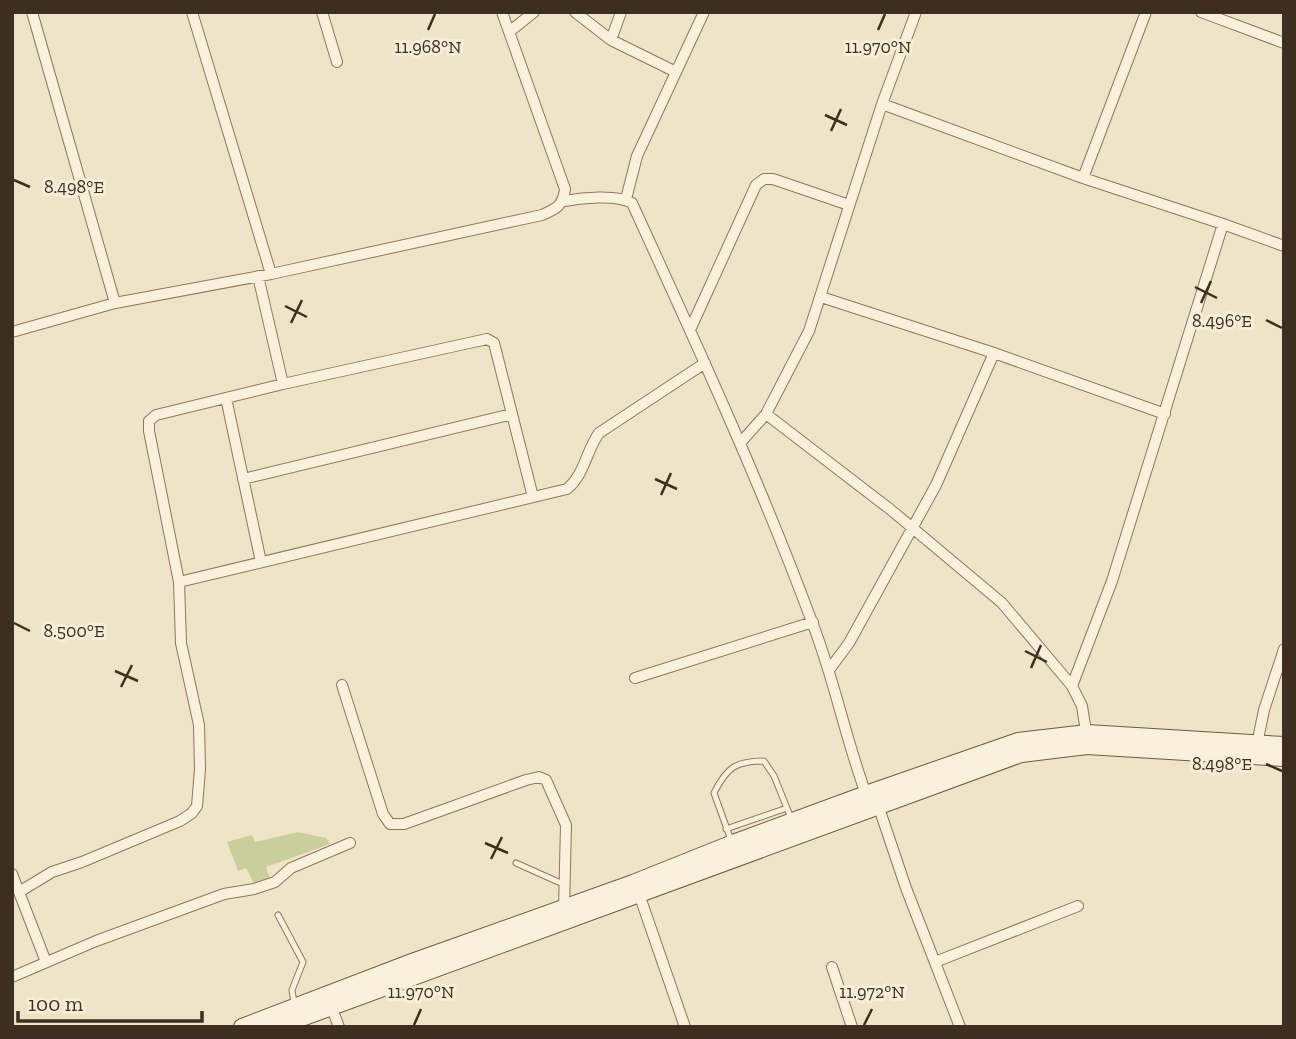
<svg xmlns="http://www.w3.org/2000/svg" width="1296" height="1039" viewBox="0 0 1296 1039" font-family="'Zilla Slab',serif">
<rect width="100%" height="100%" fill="#f0e4c8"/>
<!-- green -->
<path fill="#c9cf9b" d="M 298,832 L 326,838 L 330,844 L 266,867 L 271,882 L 256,887 L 246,868 L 238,871 L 227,842 L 252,835 L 255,842 Z"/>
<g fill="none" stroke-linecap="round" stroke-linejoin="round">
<!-- lane casing -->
<g stroke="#8d765c" stroke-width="7">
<path id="lane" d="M 726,829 L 787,808
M 731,840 L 714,793 C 727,767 736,761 764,761 L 774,776 L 791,818
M 516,863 L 563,884
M 278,915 L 303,962 L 292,990 L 294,1003"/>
</g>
<!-- street casing -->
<g stroke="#8d765c" stroke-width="12">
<path id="street" d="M 32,12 L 115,303
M 192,12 L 271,274
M 322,12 L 337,62
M 575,12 L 611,40 L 676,72
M 1201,12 L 1284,43
M 509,32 L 534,12
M 611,40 L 621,12
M 882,104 L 1083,178 L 1223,224 L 1284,246
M 1083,178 L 1146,12
M 626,199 L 637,156 L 704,12
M 564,201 C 581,198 617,194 632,203 C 695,341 759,479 812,622 C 834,678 845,737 866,794
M 258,276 L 283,384
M 821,297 L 994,353 L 1165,414
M 690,330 L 756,185 L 764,179 L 773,179 L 849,205
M 12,332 L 115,303 L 271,274 L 542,215 C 556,209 563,206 565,189 L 502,12
M 226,398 L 261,562
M 766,414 L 891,510 L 1002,603 L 1072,686 L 1082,706 L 1087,738
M 741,442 L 766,414 L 809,331 L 882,104 L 916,12
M 243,479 L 512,414
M 179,582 L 567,489 C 585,474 586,451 599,433 L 705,363
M 829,670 L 849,643 L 936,485 L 994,353
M 635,678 L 813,622
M 342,685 L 383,814 L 390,824 L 404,824 L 526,780 L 539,777 L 546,780 L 566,825 L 564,909
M 1072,686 L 1112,581 L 1223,224
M 1257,744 L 1264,710 L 1284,649
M 878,805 L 906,888 L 960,1027
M 12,874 L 46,962
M 19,892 L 52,872 L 82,862 L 180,821 L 192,813 L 197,806 L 200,769 L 199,725 L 181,643 L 179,582 L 149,431 L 149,421 L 156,415 L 283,384 L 487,339 L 494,343 L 533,497
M 639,894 L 685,1027
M 935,962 L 1078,906
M 832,967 L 852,1027
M 12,977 L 96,941 L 224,894 L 254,889 L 275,882 L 291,868 L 350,843
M 331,1006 L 339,1027"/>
</g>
<!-- secondary casing -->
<g stroke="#6f573f" stroke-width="18">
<path id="secondary" d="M 242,1027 L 412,962 L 633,883 L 733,843 L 866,794 L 1018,741 L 1087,733 L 1284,745
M 277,1027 L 1021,754 L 1087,746 L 1284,758"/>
</g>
<!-- lane -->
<use href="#lane" stroke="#faf1dc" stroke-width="5"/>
<!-- street -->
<use href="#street" stroke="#faf1dc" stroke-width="10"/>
<!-- secondary -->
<use href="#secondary" stroke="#faf1dc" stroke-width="16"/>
</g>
<!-- ticks -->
<path fill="none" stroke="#3d2e20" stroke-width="2.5" d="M 428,30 L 435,14M 878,30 L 885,14M 825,115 L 847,125M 831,131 L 841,109M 14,180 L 30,187M 1195,287 L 1217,298M 1201,303 L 1211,281M 285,306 L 307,317M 1266,320 L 1282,328M 291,323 L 302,300M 655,479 L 677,489M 661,495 L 671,473M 14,623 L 30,631M 1025,651 L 1047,662M 1031,668 L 1041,645M 115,671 L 138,681M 121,687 L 132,665M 1266,764 L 1282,771M 485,843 L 508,853M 491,859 L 502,837M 414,1025 L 421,1009M 864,1025 L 872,1009"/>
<g font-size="18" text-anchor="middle" fill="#3d2e20" stroke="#f7eed8" stroke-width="6" stroke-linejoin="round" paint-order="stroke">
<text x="428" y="53">11.968°N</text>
<text x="878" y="53">11.970°N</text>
<text x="74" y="193">8.498°E</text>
<text x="1222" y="327">8.496°E</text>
<text x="74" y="637">8.500°E</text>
<text x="1222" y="770">8.498°E</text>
<text x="421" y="998">11.970°N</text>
<text x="872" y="998">11.972°N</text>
</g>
<!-- border -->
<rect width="1296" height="1039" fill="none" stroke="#3d2e20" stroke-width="28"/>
<!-- scale -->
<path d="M18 1011v10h184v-10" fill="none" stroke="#3d2e20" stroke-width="3.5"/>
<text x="28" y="1011" font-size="21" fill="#3d2e20" stroke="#f7eed8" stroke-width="5" paint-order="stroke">100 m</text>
</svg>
